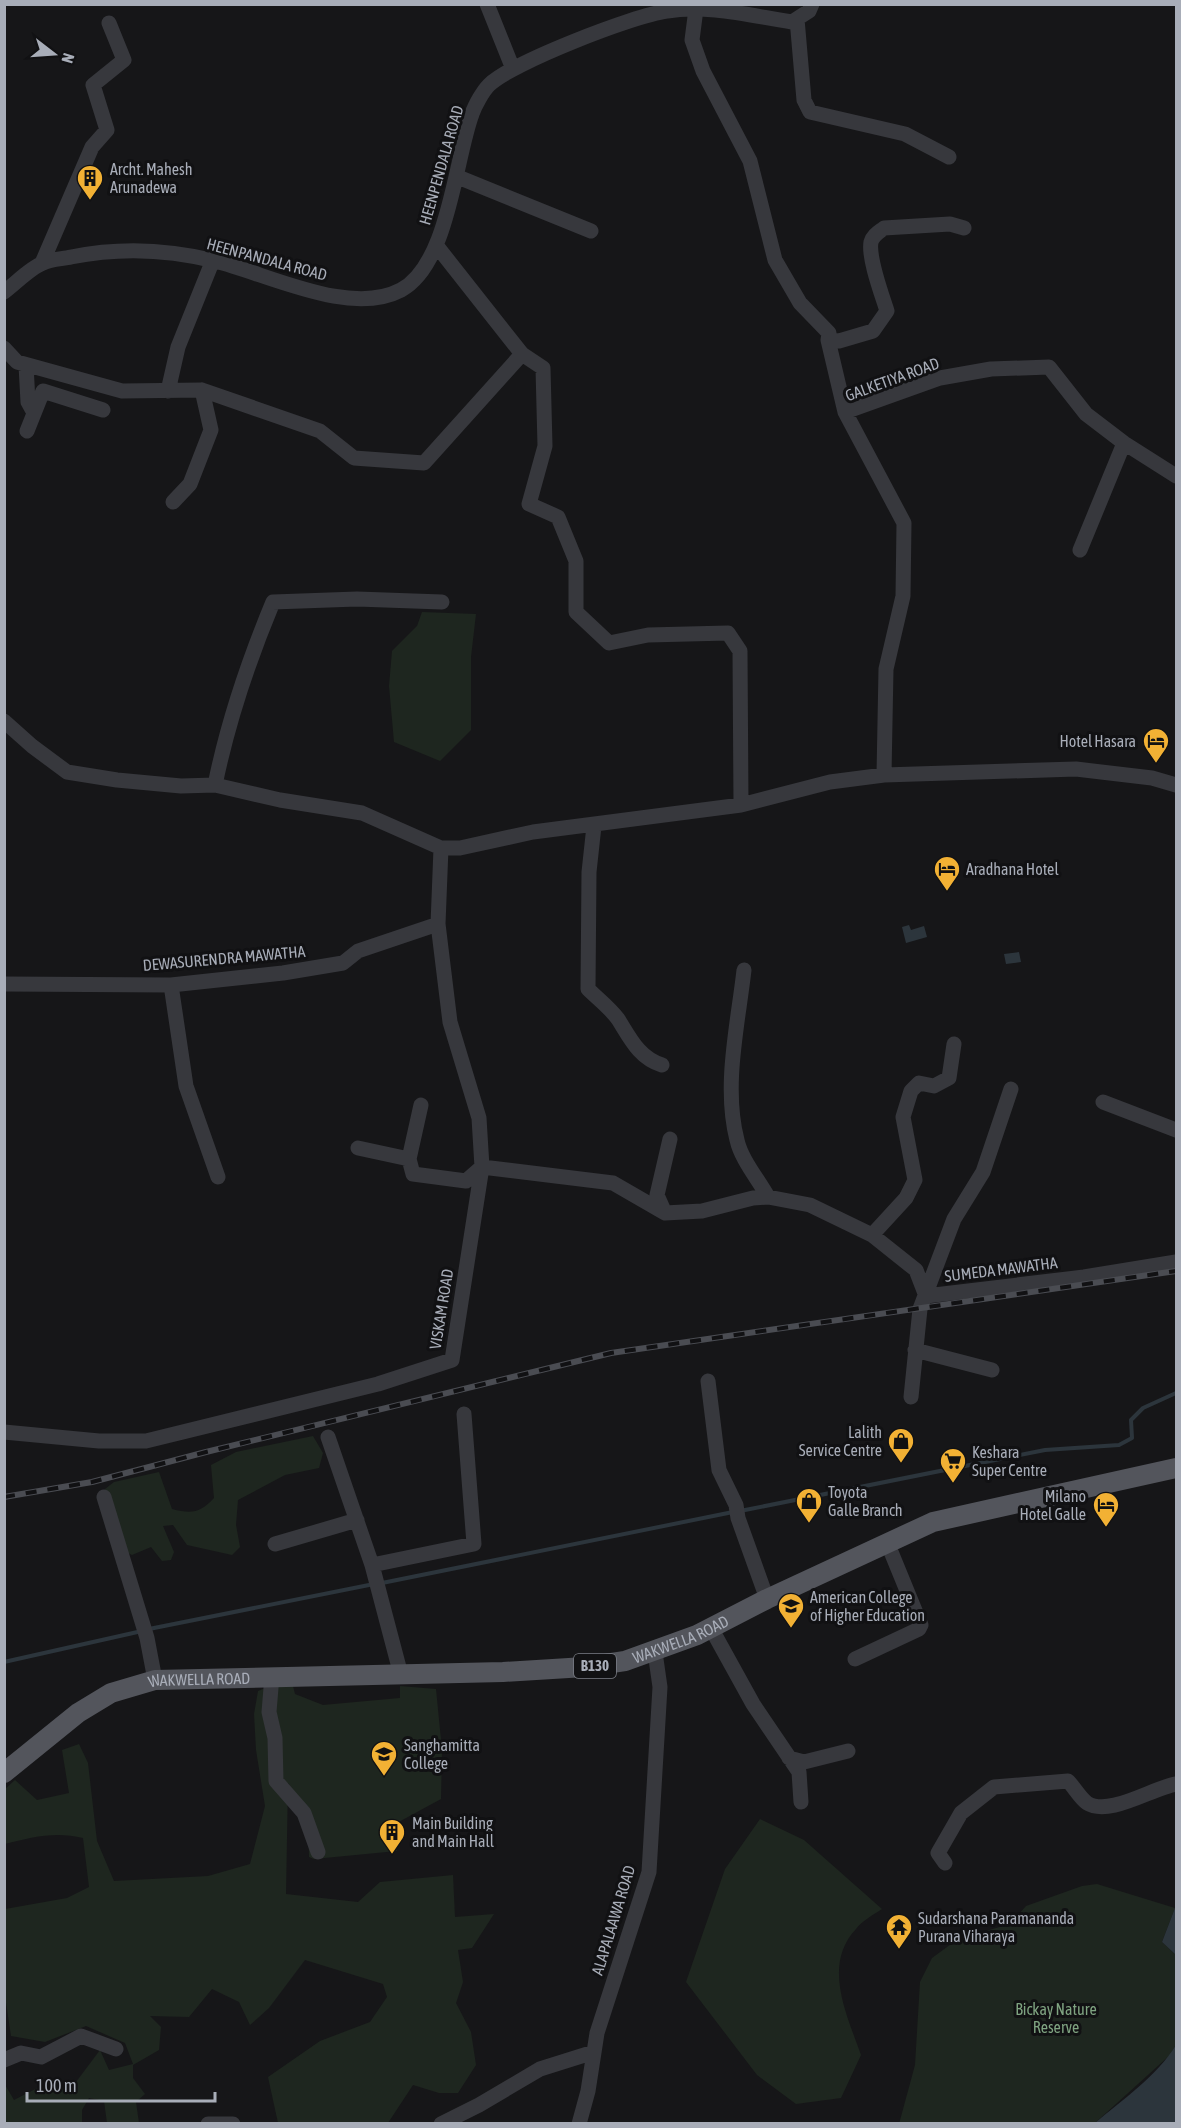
<svg xmlns="http://www.w3.org/2000/svg" width="1181" height="2128" viewBox="0 0 1181 2128" font-family="'Asap Condensed',sans-serif">
<rect width="100%" height="100%" fill="#161618"/>
<!-- green -->
<path fill="#1e261f" d="M 422,612 L 476,614 L 471,657 L 471,730 L 440,761 L 394,742 L 389,686 L 392,651 L 417,626 Z
M 313,1436 L 323,1453 L 319,1468 L 285,1475 L 238,1500 L 236,1525 L 240,1547 L 232,1555 L 187,1545 L 173,1525 L 163,1526 L 174,1552 L 171,1560 L 162,1561 L 151,1547 L 132,1555 L 128,1553 L 105,1489 L 114,1482 L 159,1472 L 172,1509 C 192,1514 200,1513 214,1498 L 211,1465 L 236,1452 Z
M 287,1679 L 293,1686 L 295,1694 L 323,1705 L 400,1698 L 400,1686 L 436,1689 L 442,1750 L 441,1799 L 395,1824 L 397,1851 L 314,1859 L 309,1857 L 308,1813 L 288,1783 L 286,1894 L 358,1902 L 380,1882 L 453,1875 L 455,1917 L 494,1914 L 472,1948 L 458,1950 L 463,1982 L 456,2003 L 471,2032 L 476,2065 L 458,2093 L 439,2093 L 413,2085 L 388,2123 L 278,2123 L 268,2077 L 320,2041 L 370,2022 L 387,1997 L 383,1984 L 305,1960 L 269,2008 L 250,2025 L 239,2002 L 212,1989 L 189,2017 L 150,2016 L 161,2027 L 159,2050 L 133,2065 L 133,2078 L 145,2094 L 136,2102 L 139,2123 L 107,2123 L 104,2101 L 89,2098 L 82,2110 L 82,2123 L 5,2123 L 4,2083 L 14,2100 L 45,2084 L 73,2086 L 100,2050 L 109,2070 L 133,2064 L 125,2043 L 86,2026 L 45,2042 L 11,2036 L 5,1996 L 5,1909 L 67,1898 L 89,1887 L 83,1838 C 56,1831 31,1837 5,1844 L 5,1789 L 15,1780 L 37,1800 L 69,1793 L 62,1750 L 79,1744 L 88,1763 L 97,1841 L 114,1881 L 208,1876 L 250,1864 L 265,1806 L 256,1750 L 254,1714 L 258,1691 Z
M 760,1819 L 804,1840 L 882,1909 C 873,1915 862,1921 856,1929 C 822,1965 847,2015 861,2055 L 841,2098 L 796,2104 L 757,2075 L 686,1982 L 725,1869 Z
M 1097,1884 L 1175,1908 L 1162,1942 L 1176,1955 L 1176,2045 L 1170,2055 L 1095,2123 L 899,2124 L 915,2065 L 920,1982 L 932,1958 L 958,1939 L 1010,1924 L 1026,1906 L 1082,1886 Z"/>
<!-- water -->
<path fill="#2c353c" d="M 909,925 L 911,930 L 924,926 L 927,937 L 906,943 L 902,927 Z
M 1019,952 L 1021,962 L 1006,964 L 1004,954 Z
M 1175,1908 L 1176,1908 L 1176,1955 L 1162,1942 Z
M 1176,2045 L 1176,2123 L 1095,2123 C 1122,2100 1157,2076 1176,2045 Z"/>
<g fill="none" stroke-linecap="round" stroke-linejoin="round">
<!-- stream -->
<path stroke="#2c353c" stroke-width="4" d="M 740,1511 L 1045,1450 L 1119,1445 L 1132,1438 L 1131,1420 L 1143,1408 L 1176,1393
M 382,1583 L 733,1512
M 149,1629 L 374,1584
M 4,1662 L 142,1631"/>
<!-- minor -->
<path stroke="#37383d" stroke-width="15" d="M 487,4 L 513,69
M 696,9 L 692,40 L 703,71 L 750,161 L 775,260 L 800,303 L 829,333 L 828,340 L 845,412 L 904,523 L 903,596 L 886,669 L 884,775
M 797,19 L 804,100 L 810,112 L 905,134 L 949,157
M 458,177 L 591,231
M 436,245 L 522,354 L 543,368 L 545,446 L 529,504 L 558,517 L 576,561 L 576,612 L 609,643 L 648,635 L 728,633 L 740,651 L 741,805
M 42,263 L 92,147 L 107,130 L 93,85 L 124,60 L 109,23
M 4,292 C 16,283 30,268 43,263 C 51,259 63,259 71,257 C 120,247 167,249 215,261 C 268,274 350,317 401,290 C 449,264 455,159 472,114 C 475,105 483,91 489,85 C 511,63 635,15 667,11 C 707,4 752,16 792,22 L 809,11 L 812,4
M 828,340 L 839,341 L 873,331 L 887,311 C 882,295 868,258 871,242 C 873,235 879,232 884,228 L 950,224 L 964,228
M 4,348 L 17,362 L 122,391 L 202,390 L 320,431 L 354,458 L 424,463 L 522,354
M 26,365 L 28,402 L 34,413
M 168,391 L 178,347 L 213,260
M 845,412 L 940,378 L 991,369 L 1049,367 L 1086,414 L 1124,443 L 1176,476
M 27,431 L 43,391 L 103,410
M 173,502 L 190,484 L 211,430 L 202,390
M 1080,550 L 1124,443
M 4,721 L 32,746 L 67,772 L 117,780 L 181,786 L 215,785 L 280,800 L 362,813 L 441,848 L 460,848 L 533,832 L 741,805 L 830,782 L 884,775 L 1076,769 L 1152,778 L 1176,785
M 215,785 C 228,721 248,662 273,602 L 357,599 L 442,602
M 594,826 L 589,872 L 588,989 C 597,998 610,1008 618,1019 C 630,1038 639,1058 662,1065
M 744,970 C 738,1024 723,1086 737,1140 C 741,1159 758,1179 768,1197
M 4,984 L 171,985 L 283,973 L 343,963 L 358,951 L 438,924
M 171,985 L 186,1086 L 218,1177
M 1103,1102 L 1176,1130
M 421,1105 L 409,1159 L 413,1174 L 466,1181 L 482,1167 L 613,1183 L 665,1213 L 702,1211 L 753,1198 L 768,1197 L 810,1205 L 872,1235 L 916,1270 L 926,1296 L 1084,1277 L 1176,1262
M 358,1148 L 409,1159
M 665,1213 L 657,1195 L 670,1139
M 872,1235 L 906,1198 L 915,1180 L 903,1117 L 911,1091 L 919,1083 L 934,1086 L 949,1078 L 954,1044
M 915,1350 L 992,1370
M 708,1381 L 719,1470 L 736,1505 L 738,1518 L 767,1599
M 911,1397 L 920,1309 L 954,1219 L 983,1172 L 1011,1089
M 4,1432 L 99,1441 L 146,1441 L 378,1384 L 452,1360 L 482,1167 L 479,1118 L 450,1022 L 438,924 L 441,848
M 328,1437 L 372,1565
M 104,1497 L 147,1638 L 155,1680
M 275,1544 L 357,1520
M 711,1628 L 753,1704 L 799,1772 L 801,1802
M 855,1659 L 919,1629 L 921,1625 L 887,1542
M 401,1675 L 372,1565 L 474,1544 L 464,1414
M 272,1676 L 269,1712 L 275,1738 L 276,1781 L 304,1813 L 318,1852
M 789,1758 L 804,1762 L 848,1751
M 945,1863 L 938,1853 L 961,1813 L 994,1787 L 1068,1781 C 1074,1787 1080,1798 1087,1803 C 1109,1817 1152,1788 1176,1784
M 4,2060 L 21,2053 L 41,2057 L 81,2036 L 116,2049
M 208,2124 L 233,2124
M 441,2124 L 479,2105 L 540,2069 L 594,2052
M 579,2124 L 588,2091 L 597,2033 L 649,1872 L 660,1687 L 655,1652"/>
<!-- major -->
<path stroke="#53555c" stroke-width="20" id="s1" d="M 4,1773 L 78,1713 L 111,1693 L 155,1680 L 503,1672 L 585,1667 L 625,1661 L 697,1635 L 767,1599 L 933,1522 L 1176,1468"/>
<!-- rail casing -->
<g stroke="#4a4c52" stroke-width="6">
<path id="rail" d="M 4,1497 L 92,1482 L 206,1452 L 611,1353 L 1176,1271"/>
</g>
<!-- rail -->
<use href="#rail" stroke="#111113" stroke-width="4" stroke-dasharray="11" stroke-linecap="butt"/>
</g>
<!-- icons -->
<defs>
<g id="building-pin" transform="scale(1.35)"><path d="M0 17L-7.5 6A9.5 9.5 0 1 1 7.5 6Z" fill="#f2b134" stroke="#111113"/><path d="M-4-6H4V6H1V3H-1V6H-4ZM-2.5-4.3h1.7v1.8h-1.7ZM.8-4.3h1.7v1.8H.8ZM-2.5-1h1.7V.8h-1.7ZM.8-1h1.7V.8H.8Z" fill="#111"/></g>
<g id="hotel-pin" transform="scale(1.35)"><path d="M0 17L-7.5 6A9.5 9.5 0 1 1 7.5 6Z" fill="#f2b134" stroke="#111113"/><path d="M-6-4.5h1.5V1H6V5H4.5V3h-9V5H-6ZM-4 0a1.8 1.8 0 1 1 3.6 0ZM.5 0V-2.5h3Q6-2.5 6 0Z" fill="#111"/></g>
<g id="shop-pin" transform="scale(1.35)"><path d="M0 17L-7.5 6A9.5 9.5 0 1 1 7.5 6Z" fill="#f2b134" stroke="#111113"/><path d="M-5-2.5h2.3a2.7 3.5 0 0 1 5.4 0H5L5.5 6h-11ZM-1.5-2.5h3a1.5 2.3 0 0 0-3 0Z" fill="#111"/></g>
<g id="supermarket-pin" transform="scale(1.35)"><path d="M0 17L-7.5 6A9.5 9.5 0 1 1 7.5 6Z" fill="#f2b134" stroke="#111113"/><path d="M-6-5.5h2.5l.6 2H6L4.5 2H-2.5L-4.4-4H-6ZM-1.5 3.2a1.3 1.3 0 1 0 .1 0ZM3 3.2a1.3 1.3 0 1 0 .1 0Z" fill="#111"/></g>
<g id="university-pin" transform="scale(1.35)"><path d="M0 17L-7.5 6A9.5 9.5 0 1 1 7.5 6Z" fill="#f2b134" stroke="#111113"/><path d="M0-5L7-2L0 1L-7-2ZM-4 1L0 2.5L4 1V4Q0 6-4 4Z" fill="#111"/></g>
<g id="school-pin" transform="scale(1.35)"><path d="M0 17L-7.5 6A9.5 9.5 0 1 1 7.5 6Z" fill="#f2b134" stroke="#111113"/><path d="M0-5L7-2L0 1L-7-2ZM-4 1L0 2.5L4 1V4Q0 6-4 4Z" fill="#111"/></g>
<g id="temple-pin" transform="scale(1.35)"><path d="M0 17L-7.5 6A9.5 9.5 0 1 1 7.5 6Z" fill="#f2b134" stroke="#111113"/><path d="M0-6L5-2H3V0L6.5 2.5H4V6H1.5V3h-3V6H-4V2.5H-6.5L-3 0V-2H-5Z" fill="#111"/></g>
</defs>
<g fill-rule="evenodd">
<use href="#building-pin" x="90" y="178"/>
<use href="#hotel-pin" x="1156" y="741"/>
<use href="#hotel-pin" x="947" y="869"/>
<use href="#shop-pin" x="901" y="1441"/>
<use href="#supermarket-pin" x="953" y="1461"/>
<use href="#shop-pin" x="809" y="1501"/>
<use href="#hotel-pin" x="1106" y="1505"/>
<use href="#university-pin" x="791" y="1606"/>
<use href="#school-pin" x="384" y="1754"/>
<use href="#building-pin" x="392" y="1832"/>
<use href="#temple-pin" x="899" y="1927"/>
</g>
<g text-anchor="middle" stroke-width="6" stroke-linejoin="round" paint-order="stroke">
<!-- shield labels -->
<rect fill="#111113" stroke="#7b7e86" stroke-width="1.5" x="574" y="1654" width="42" height="24" rx="4.5"/>
<g font-size="15" font-weight="bold" fill="#a8adb8">
<text x="595" y="1671">B130</text>
</g>
<!-- street labels -->
<g font-size="16" fill="#a8adb8" stroke="#111113">
<text transform="translate(441 165) rotate(-74)" y="6">HEENPENDALA ROAD</text>
<text transform="translate(267 259) rotate(15)" y="6">HEENPANDALA ROAD</text>
<text transform="translate(892 379) rotate(-20)" y="6">GALKETIYA ROAD</text>
<text transform="translate(224 958) rotate(-5)" y="6">DEWASURENDRA MAWATHA</text>
<text transform="translate(1001 1269) rotate(-7)" y="6">SUMEDA MAWATHA</text>
<text transform="translate(441 1309) rotate(-81)" y="6">VISKAM ROAD</text>
<text dy="6" stroke="none"><textPath href="#s1" startOffset="710">WAKWELLA ROAD</textPath></text>
<text dy="6" stroke="none"><textPath href="#s1" startOffset="224">WAKWELLA ROAD</textPath></text>
<text transform="translate(613 1920) rotate(-73)" y="6">ALAPALAAWA ROAD</text>
</g>
<!-- poi labels -->
<g font-size="16" fill="#a8adb8" stroke="#111113" text-anchor="start">
<text x="110" y="175">Archt. Mahesh<tspan x="110" dy="18">Arunadewa</tspan></text>
<text x="1136" y="747" text-anchor="end">Hotel Hasara</text>
<text x="966" y="875">Aradhana Hotel</text>
<text x="882" y="1438" text-anchor="end">Lalith<tspan x="882" dy="18">Service Centre</tspan></text>
<text x="972" y="1458">Keshara<tspan x="972" dy="18">Super Centre</tspan></text>
<text x="828" y="1498">Toyota<tspan x="828" dy="18">Galle Branch</tspan></text>
<text x="1086" y="1502" text-anchor="end">Milano<tspan x="1086" dy="18">Hotel Galle</tspan></text>
<text x="810" y="1603">American College<tspan x="810" dy="18">of Higher Education</tspan></text>
<text x="404" y="1751">Sanghamitta<tspan x="404" dy="18">College</tspan></text>
<text x="412" y="1829">Main Building<tspan x="412" dy="18">and Main Hall</tspan></text>
<text x="918" y="1924">Sudarshana Paramananda<tspan x="918" dy="18">Purana Viharaya</tspan></text>
</g>
<!-- park labels -->
<g font-size="16" fill="#7fa381" stroke="#111113">
<text x="1056" y="2015">Bickay Nature<tspan x="1056" dy="18">Reserve</tspan></text>
</g>
</g>
<!-- border -->
<rect width="1181" height="2128" fill="none" stroke="#a8adb8" stroke-width="12"/>
<!-- north arrow -->
<g transform="translate(54 54) rotate(107)" stroke="#111113" stroke-width="4.5" paint-order="stroke">
<path d="M0-4.5L10 22L0 15L-10 22Z" fill="#a8adb8"/>
<text y="-9" font-size="16" font-weight="bold" text-anchor="middle" fill="#a8adb8">N</text>
</g>
<!-- scale -->
<path d="M27 2092v9h188v-9" fill="none" stroke="#a8adb8" stroke-width="3"/>
<text x="36" y="2092" font-size="18" fill="#a8adb8" stroke="#111113" stroke-width="4.5" paint-order="stroke">100 m</text>
</svg>
